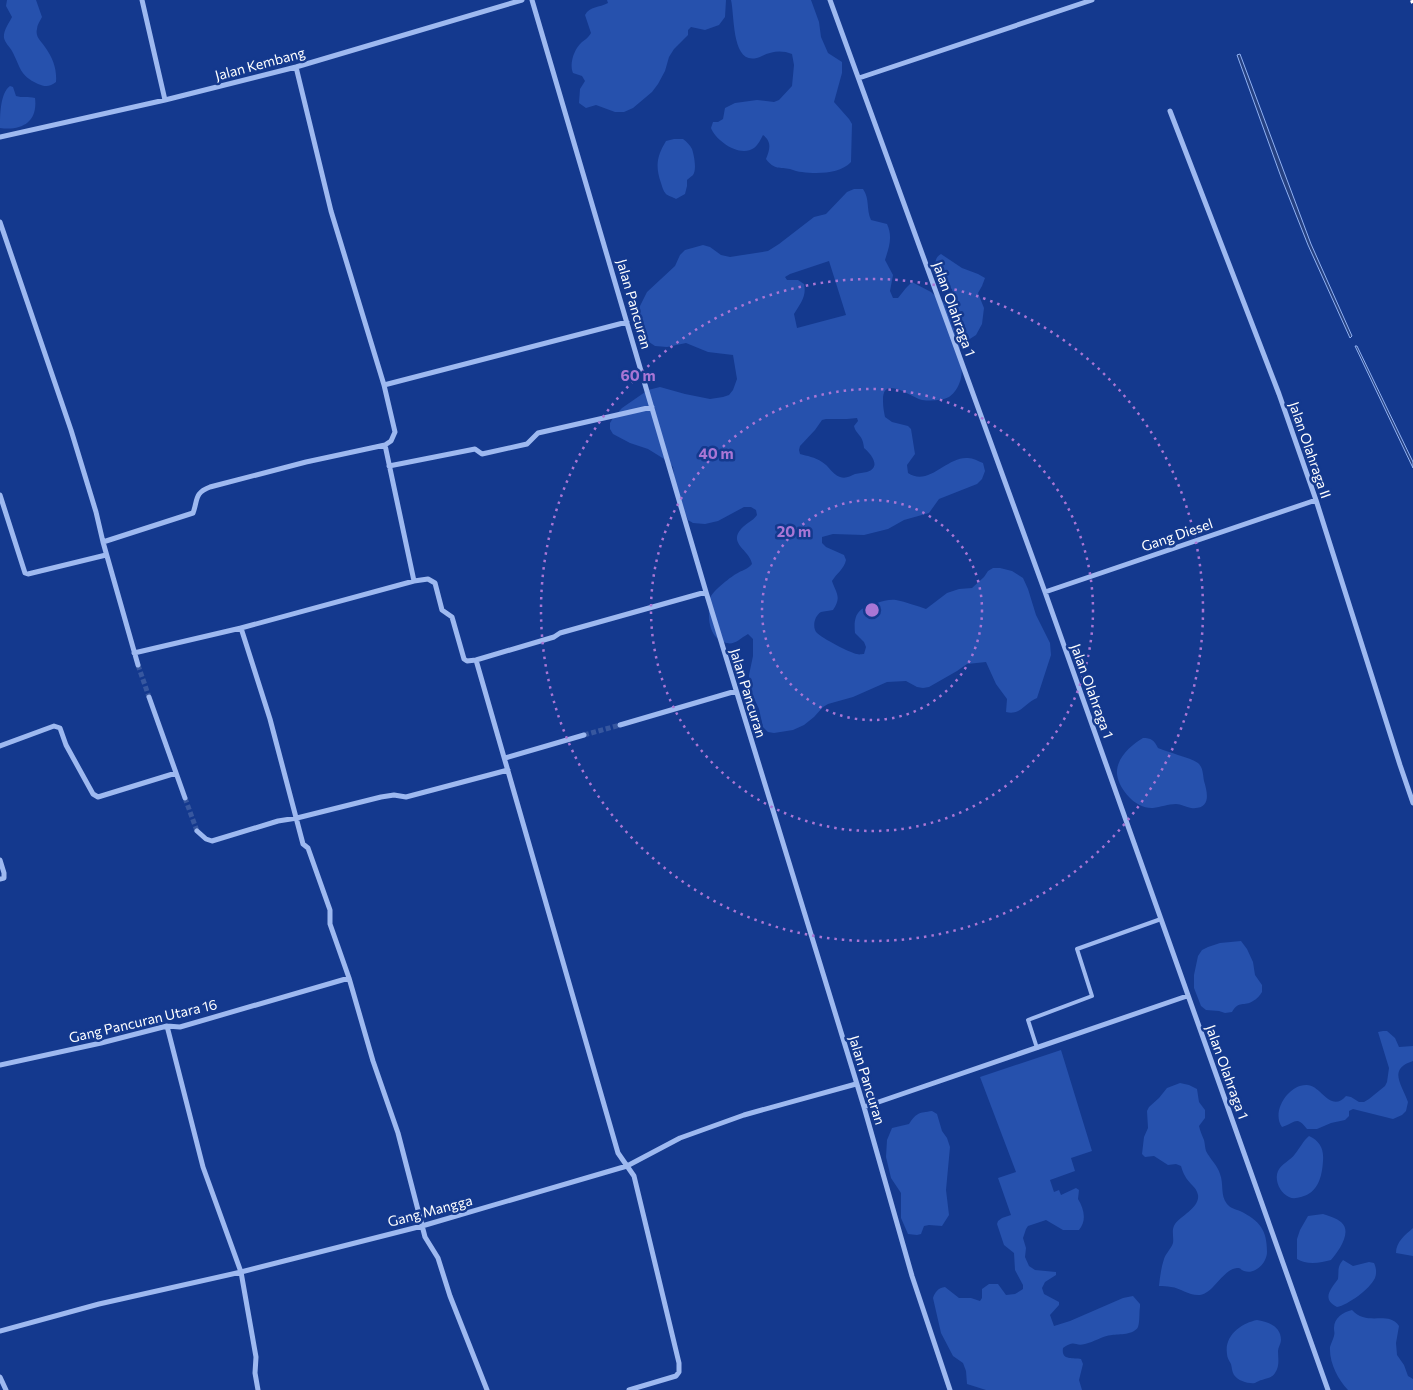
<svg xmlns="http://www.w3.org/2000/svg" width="1413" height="1390" viewBox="0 0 1413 1390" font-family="Commissioner,sans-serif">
<rect width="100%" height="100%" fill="#14398e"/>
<!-- green -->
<path fill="#2651ad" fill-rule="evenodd" d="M 7,0 L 36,0 L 42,17 C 40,21 37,25 37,29 C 35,37 41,41 45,47 C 53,58 57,69 56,82 C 50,87 45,87 38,84 C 19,75 21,68 12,51 C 10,47 5,43 4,38 C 3,31 9,23 12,17 L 6,6 Z
M 607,0 L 726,0 L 725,17 L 719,25 L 705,30 L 691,27 L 688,30 L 688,35 L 674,49 L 669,57 L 665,71 L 658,84 L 652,92 L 633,108 L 624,112 L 615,112 L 596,105 L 586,108 L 579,103 L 580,89 L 585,81 L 582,76 L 573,73 C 569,64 574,49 582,42 C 586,39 588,38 591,33 L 585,15 C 590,6 599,8 608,3 Z
M 731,0 L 811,0 L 819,22 L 821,37 L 828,53 L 842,62 L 842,73 L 834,102 L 849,119 L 852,124 L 851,162 C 840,174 817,174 802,172 C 798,172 794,170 790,169 C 780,167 774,170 766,159 C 770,149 772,142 763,135 C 761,139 758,145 754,148 C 740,158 716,141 711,128 L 713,122 L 718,122 L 723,119 L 725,108 L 735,103 L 757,100 L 774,102 L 779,100 L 792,86 L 794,65 L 792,54 C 782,50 772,51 762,56 C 731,71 735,17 731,0 Z
M 10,86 L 13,87 L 16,96 C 22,98 28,96 35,98 C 38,122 22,131 0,128 C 0,116 0,93 10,86 Z
M 674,139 L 683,139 C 687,142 690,145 692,149 C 694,155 697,169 693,175 C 692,176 688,179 687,180 L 687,186 L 685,194 L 676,199 C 673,197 668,196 666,194 C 663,191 662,186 661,183 C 655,166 657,156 666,141 Z
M 854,189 L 863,189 C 870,199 866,209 871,220 L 887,224 C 893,237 889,247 885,260 L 893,275 L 890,291 L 893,298 L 898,298 L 906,288 L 912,282 L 931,292 L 940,300 L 948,304 C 954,299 953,296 952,289 C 942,282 935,277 935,265 C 936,259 936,257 941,254 L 962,268 L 978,274 L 985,278 L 982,286 L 978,293 L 984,308 L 982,324 L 976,335 L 962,344 L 960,347 C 960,356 963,369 961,378 C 959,386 955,393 949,397 C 941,401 930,401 922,400 C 910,397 882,374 883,401 C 883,407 884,412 885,417 L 892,422 L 908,426 L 911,429 L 915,454 L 907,465 L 908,473 C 929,487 947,456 968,458 C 973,458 978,461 983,463 L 985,471 L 982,479 L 977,484 L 939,499 L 929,513 L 904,520 L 888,529 L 864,535 L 833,534 L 822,537 L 822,543 L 826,547 L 844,555 L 846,560 C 844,569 837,573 832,581 C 836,593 842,597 833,610 C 830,611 824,611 821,612 C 814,616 812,628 817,633 C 822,638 850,653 857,654 C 859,655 862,654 864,654 L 866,647 L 864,642 L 855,633 C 853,613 859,608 877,603 C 883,601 890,599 896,600 C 906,602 917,606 926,609 L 947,593 L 959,589 L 972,588 L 984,577 L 988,571 L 993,568 L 1000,568 L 1012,571 L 1023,578 L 1028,589 L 1036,615 L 1050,643 L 1051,655 L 1037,698 C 1025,703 1020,716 1006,712 L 1007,699 L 996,684 L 986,662 L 967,664 L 957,671 L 929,687 L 923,688 L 917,687 L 906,681 L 887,682 L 853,697 L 828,704 L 823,707 L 814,717 L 804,725 L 793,730 L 774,733 L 768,732 L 763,727 L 759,709 L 749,687 L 749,675 L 753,656 L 753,639 L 748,634 C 736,641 732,649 717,638 C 712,634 709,624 709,617 C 709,611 708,604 710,598 C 712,592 729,578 736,574 C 742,570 747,570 752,564 C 750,550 728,544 741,529 C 746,523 753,521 757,515 L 756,510 L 751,507 L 744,507 L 718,521 L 705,524 L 693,523 L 688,520 L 676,491 L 673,467 L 669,462 L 648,449 L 630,443 L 613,434 L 610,429 L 610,423 L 613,418 L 622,408 L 648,390 L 660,387 L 685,394 L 710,399 L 723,397 L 729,395 L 733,390 L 737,379 L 733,355 L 708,352 L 686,343 L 667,347 L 655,346 L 649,342 L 641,333 L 636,322 L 638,310 L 647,292 L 675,266 L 680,255 L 685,250 L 703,245 L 710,247 L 721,255 L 730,257 L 768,251 L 779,244 L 814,217 L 826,214 L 847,192 ZM 829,261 L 846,315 L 797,328 L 794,314 C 800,304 807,296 804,284 L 798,280 L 787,280 L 785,277 L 790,274 ZM 857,418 L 858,421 L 854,426 C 856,435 863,434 864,448 C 871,454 882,467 867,472 C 863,473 859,473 855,474 C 850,476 846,479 840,477 C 832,474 829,466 822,462 C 815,457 807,456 800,454 L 799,450 L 800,446 L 815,430 L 822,420 L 826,419 L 847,419 Z
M 1143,738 C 1151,738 1154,740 1158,748 C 1169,753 1189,757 1198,763 C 1203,767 1203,775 1204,781 C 1208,794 1211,810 1191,808 C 1186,807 1181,804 1176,804 C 1168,804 1161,807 1153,808 C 1136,809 1119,790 1117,774 C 1116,758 1131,745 1143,738 Z
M 1241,941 L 1247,949 L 1253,962 L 1255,975 L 1262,985 L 1262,992 C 1260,995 1257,999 1253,1001 C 1244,1007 1239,1000 1232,1012 L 1225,1013 L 1219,1011 L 1206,1010 L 1201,1006 L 1194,988 L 1194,975 L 1198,956 L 1202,950 L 1208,947 L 1220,943 Z
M 1383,1031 L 1387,1031 L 1395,1038 L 1399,1047 L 1413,1046 L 1413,1061 C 1388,1069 1401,1083 1408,1102 L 1406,1111 L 1402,1115 L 1393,1119 L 1353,1109 L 1349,1111 L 1349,1116 L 1345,1120 L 1331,1123 L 1317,1129 L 1307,1129 C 1296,1115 1296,1123 1282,1127 C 1271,1112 1288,1085 1306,1085 C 1321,1084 1330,1114 1346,1096 L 1351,1097 L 1359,1102 L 1364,1102 L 1369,1099 L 1385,1086 L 1387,1082 L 1389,1068 L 1378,1032 Z
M 1061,1050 L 1092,1151 L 1071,1158 L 1075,1171 L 1050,1180 L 1054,1192 L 1059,1190 L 1061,1195 L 1076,1188 L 1079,1190 L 1078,1199 C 1084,1209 1087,1220 1079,1230 L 1063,1230 L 1046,1220 L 1028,1226 L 1026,1229 L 1023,1238 L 1026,1248 L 1025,1257 L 1029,1266 L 1035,1270 L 1056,1272 L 1056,1275 L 1045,1282 L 1042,1288 L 1044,1294 L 1059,1302 L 1059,1305 L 1050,1315 L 1054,1326 L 1070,1321 L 1123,1298 L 1133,1296 L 1140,1304 L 1140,1307 C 1139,1313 1140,1321 1138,1327 C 1134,1335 1119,1334 1112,1335 C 1102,1336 1094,1342 1085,1344 C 1074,1347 1076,1339 1063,1348 C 1061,1361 1073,1357 1081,1359 L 1083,1364 L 1079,1380 L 1082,1390 L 986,1390 L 967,1384 L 966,1371 L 963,1363 L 953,1356 L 941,1333 L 933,1298 C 935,1292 938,1288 945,1287 L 959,1298 L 971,1298 L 980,1301 L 982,1298 L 982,1289 L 989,1284 L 998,1284 L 1006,1295 L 1015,1294 L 1023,1289 L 1023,1285 L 1015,1270 L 1014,1253 L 1004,1245 L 997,1224 L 998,1221 L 1002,1218 L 1011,1215 L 998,1178 L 1016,1172 L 980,1077 Z
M 1180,1083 L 1189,1085 L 1197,1089 L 1199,1102 L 1205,1110 L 1205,1118 L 1199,1126 C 1200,1131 1202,1135 1204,1140 C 1205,1144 1205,1148 1206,1151 C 1210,1159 1218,1166 1220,1174 C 1224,1184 1220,1195 1227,1204 C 1230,1208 1235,1209 1240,1211 C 1260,1221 1267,1230 1267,1252 C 1267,1263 1255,1275 1244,1271 C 1239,1269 1242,1268 1237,1268 C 1223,1269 1214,1293 1200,1295 C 1189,1296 1181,1288 1171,1287 C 1167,1286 1163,1286 1159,1286 C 1160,1277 1161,1268 1164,1259 C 1166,1253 1171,1249 1173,1243 C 1174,1236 1171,1230 1175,1224 C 1181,1216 1200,1207 1198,1195 C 1196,1186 1189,1184 1185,1176 C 1183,1173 1182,1169 1181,1166 L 1176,1164 L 1168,1165 L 1154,1156 L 1145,1157 L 1142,1154 L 1144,1137 L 1148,1128 L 1147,1111 L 1149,1107 L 1159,1098 L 1167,1088 Z
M 932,1111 L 937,1114 L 942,1131 L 947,1138 L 950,1147 L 946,1190 L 949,1215 L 942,1226 L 929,1225 L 924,1226 L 921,1234 L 917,1235 L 908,1234 L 901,1218 L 901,1193 L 891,1178 L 886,1157 L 887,1140 L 892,1128 L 909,1124 C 917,1112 919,1113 932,1111 Z
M 1309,1136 C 1320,1141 1324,1149 1323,1161 C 1322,1177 1318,1193 1301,1197 C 1297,1198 1293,1199 1289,1197 C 1280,1193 1274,1180 1278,1171 C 1282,1163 1290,1161 1295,1154 C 1300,1148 1303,1141 1309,1136 Z
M 1323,1214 C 1329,1216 1336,1218 1341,1222 C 1353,1232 1338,1252 1331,1260 C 1321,1263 1306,1265 1297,1259 L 1297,1239 L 1300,1230 L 1308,1216 Z
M 1413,1228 L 1413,1256 L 1396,1253 C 1396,1242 1405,1235 1413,1228 Z
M 1343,1260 L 1353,1266 L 1369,1262 L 1374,1263 C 1376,1267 1377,1273 1375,1278 C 1370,1289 1348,1305 1337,1307 C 1321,1299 1331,1289 1338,1279 C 1339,1271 1337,1267 1343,1260 Z
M 1352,1310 C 1367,1327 1388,1310 1399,1326 L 1396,1343 L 1397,1355 L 1404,1365 L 1408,1376 L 1413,1379 L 1413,1390 L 1348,1390 C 1338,1380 1329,1362 1330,1347 C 1331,1343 1333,1340 1334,1336 C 1335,1332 1334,1332 1334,1328 C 1334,1318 1343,1312 1352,1310 Z
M 1257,1320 C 1268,1322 1281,1326 1281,1340 C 1281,1344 1278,1347 1278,1351 C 1278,1358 1280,1366 1275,1373 C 1272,1378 1267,1378 1262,1380 C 1260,1380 1257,1382 1255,1383 C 1249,1384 1238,1381 1234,1375 C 1232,1372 1232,1368 1231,1364 C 1229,1361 1227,1357 1227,1354 C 1224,1335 1242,1323 1257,1320 Z"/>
<!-- water -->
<path fill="#264181" stroke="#90b1f3" d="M 1240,54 L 1311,244 L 1352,336 L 1350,338 L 1308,245 L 1281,177 L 1237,55 Z
M 1355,346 L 1357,346 L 1413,462 L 1413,468 Z"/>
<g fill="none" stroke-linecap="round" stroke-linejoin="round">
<!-- street-tunnel -->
<path stroke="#37579f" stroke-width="5" stroke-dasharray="5 2.5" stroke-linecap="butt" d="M 138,665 L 149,697
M 584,735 L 620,725
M 185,798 L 197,831"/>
<!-- lane -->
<path stroke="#9eb9f0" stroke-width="4" d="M 1037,1048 L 1028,1020 L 1092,996 L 1077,949 L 1161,919"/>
<!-- street -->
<path stroke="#9eb9f0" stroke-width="5" d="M 142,0 L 165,100
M 532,0 L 706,592 L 864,1107 L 912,1276 L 950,1390
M 830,0 L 1045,592 L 1328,1390
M 859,78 L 1092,0
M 1170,111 L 1279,394 L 1316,500 L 1400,765 L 1413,803
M 0,137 L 165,100 L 296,67 L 522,0
M 0,222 L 71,430 L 96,512 L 103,542 L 138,665
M 384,385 L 627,322
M 385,445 L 414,581
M 389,466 L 475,449 L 482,454 L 527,444 L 538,433 L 652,407
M 0,495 L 25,573 L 28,574 L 106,555
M 103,542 L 193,513 C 198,500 194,493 210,487 L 306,462 L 385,445 L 391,441 L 395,432 L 384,385 L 331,211 L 296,67
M 1045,592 L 1316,500
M 241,628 L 270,719 L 303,844 L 308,848 L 330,910 L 330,924 L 349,978 L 373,1061 L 398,1133 L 425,1237 L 438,1258 L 450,1296 L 487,1390
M 134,653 L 241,628 L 414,581 L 428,579 L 435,583 L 442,610 L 452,617 L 464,659 L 467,661 L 476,660 L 554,637 L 560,633 L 706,592
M 476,660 L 618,1153 L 634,1176 L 679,1363 L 679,1372 L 676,1376 L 629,1390
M 149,697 L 185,798
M 620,725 L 736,691
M 0,746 L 54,726 L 60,728 L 66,745 L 93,794 L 98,797 L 176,773
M 505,758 L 584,735
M 197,831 L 206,839 L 212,841 L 278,821 L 297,818 L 381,797 L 394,795 L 406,797 L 508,770
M 0,860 L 4,873 L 4,878 L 0,879
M 167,1026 L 203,1167 L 241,1272 L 256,1357 L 255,1373 L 258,1390
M 0,1065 L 101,1043 L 167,1026 L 180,1027 L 349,978
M 864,1107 L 1187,996
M 0,1331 L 99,1304 L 241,1272 L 422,1226 L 627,1166 L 680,1138 L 744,1115 L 856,1084
M 0,1377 L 6,1390"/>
<!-- rail -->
<path stroke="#fff" stroke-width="4" stroke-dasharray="9 4" stroke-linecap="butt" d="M 1412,0 L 1413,3"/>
</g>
<!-- distance rings -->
<g fill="none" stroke="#a976d5" stroke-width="2.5" stroke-dasharray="2.5 5">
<circle cx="872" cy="610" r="110"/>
<circle cx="872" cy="610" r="221"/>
<circle cx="872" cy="610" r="331"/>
</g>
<g text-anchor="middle" stroke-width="5" stroke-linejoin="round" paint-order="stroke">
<!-- street labels -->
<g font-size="14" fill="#fff" stroke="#14398e">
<text transform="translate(260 64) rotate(-15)" y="5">Jalan Kembang</text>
<text transform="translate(634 304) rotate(74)" y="5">Jalan Pancuran</text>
<text transform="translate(954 309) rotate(70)" y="5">Jalan Olahraga 1</text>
<text transform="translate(1310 450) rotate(71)" y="5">Jalan Olahraga II</text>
<text transform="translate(1177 535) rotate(-19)" y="5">Gang Diesel</text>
<text transform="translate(1092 691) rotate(70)" y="5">Jalan Olahraga 1</text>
<text transform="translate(748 693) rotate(73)" y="5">Jalan Pancuran</text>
<text transform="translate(143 1021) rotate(-13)" y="5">Gang Pancuran Utara 16</text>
<text transform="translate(1227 1072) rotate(70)" y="5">Jalan Olahraga 1</text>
<text transform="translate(867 1080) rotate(73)" y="5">Jalan Pancuran</text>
<text transform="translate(430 1211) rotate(-15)" y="5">Gang Mangga</text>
</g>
</g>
<circle cx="872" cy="610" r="8" fill="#a976d5" stroke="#14398e" stroke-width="2.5"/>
<g font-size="15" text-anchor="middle" font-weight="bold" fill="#a976d5" stroke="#14398e" stroke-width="5" stroke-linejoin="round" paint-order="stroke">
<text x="638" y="381">60 m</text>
<text x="716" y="459">40 m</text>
<text x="794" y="537">20 m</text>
</g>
</svg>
